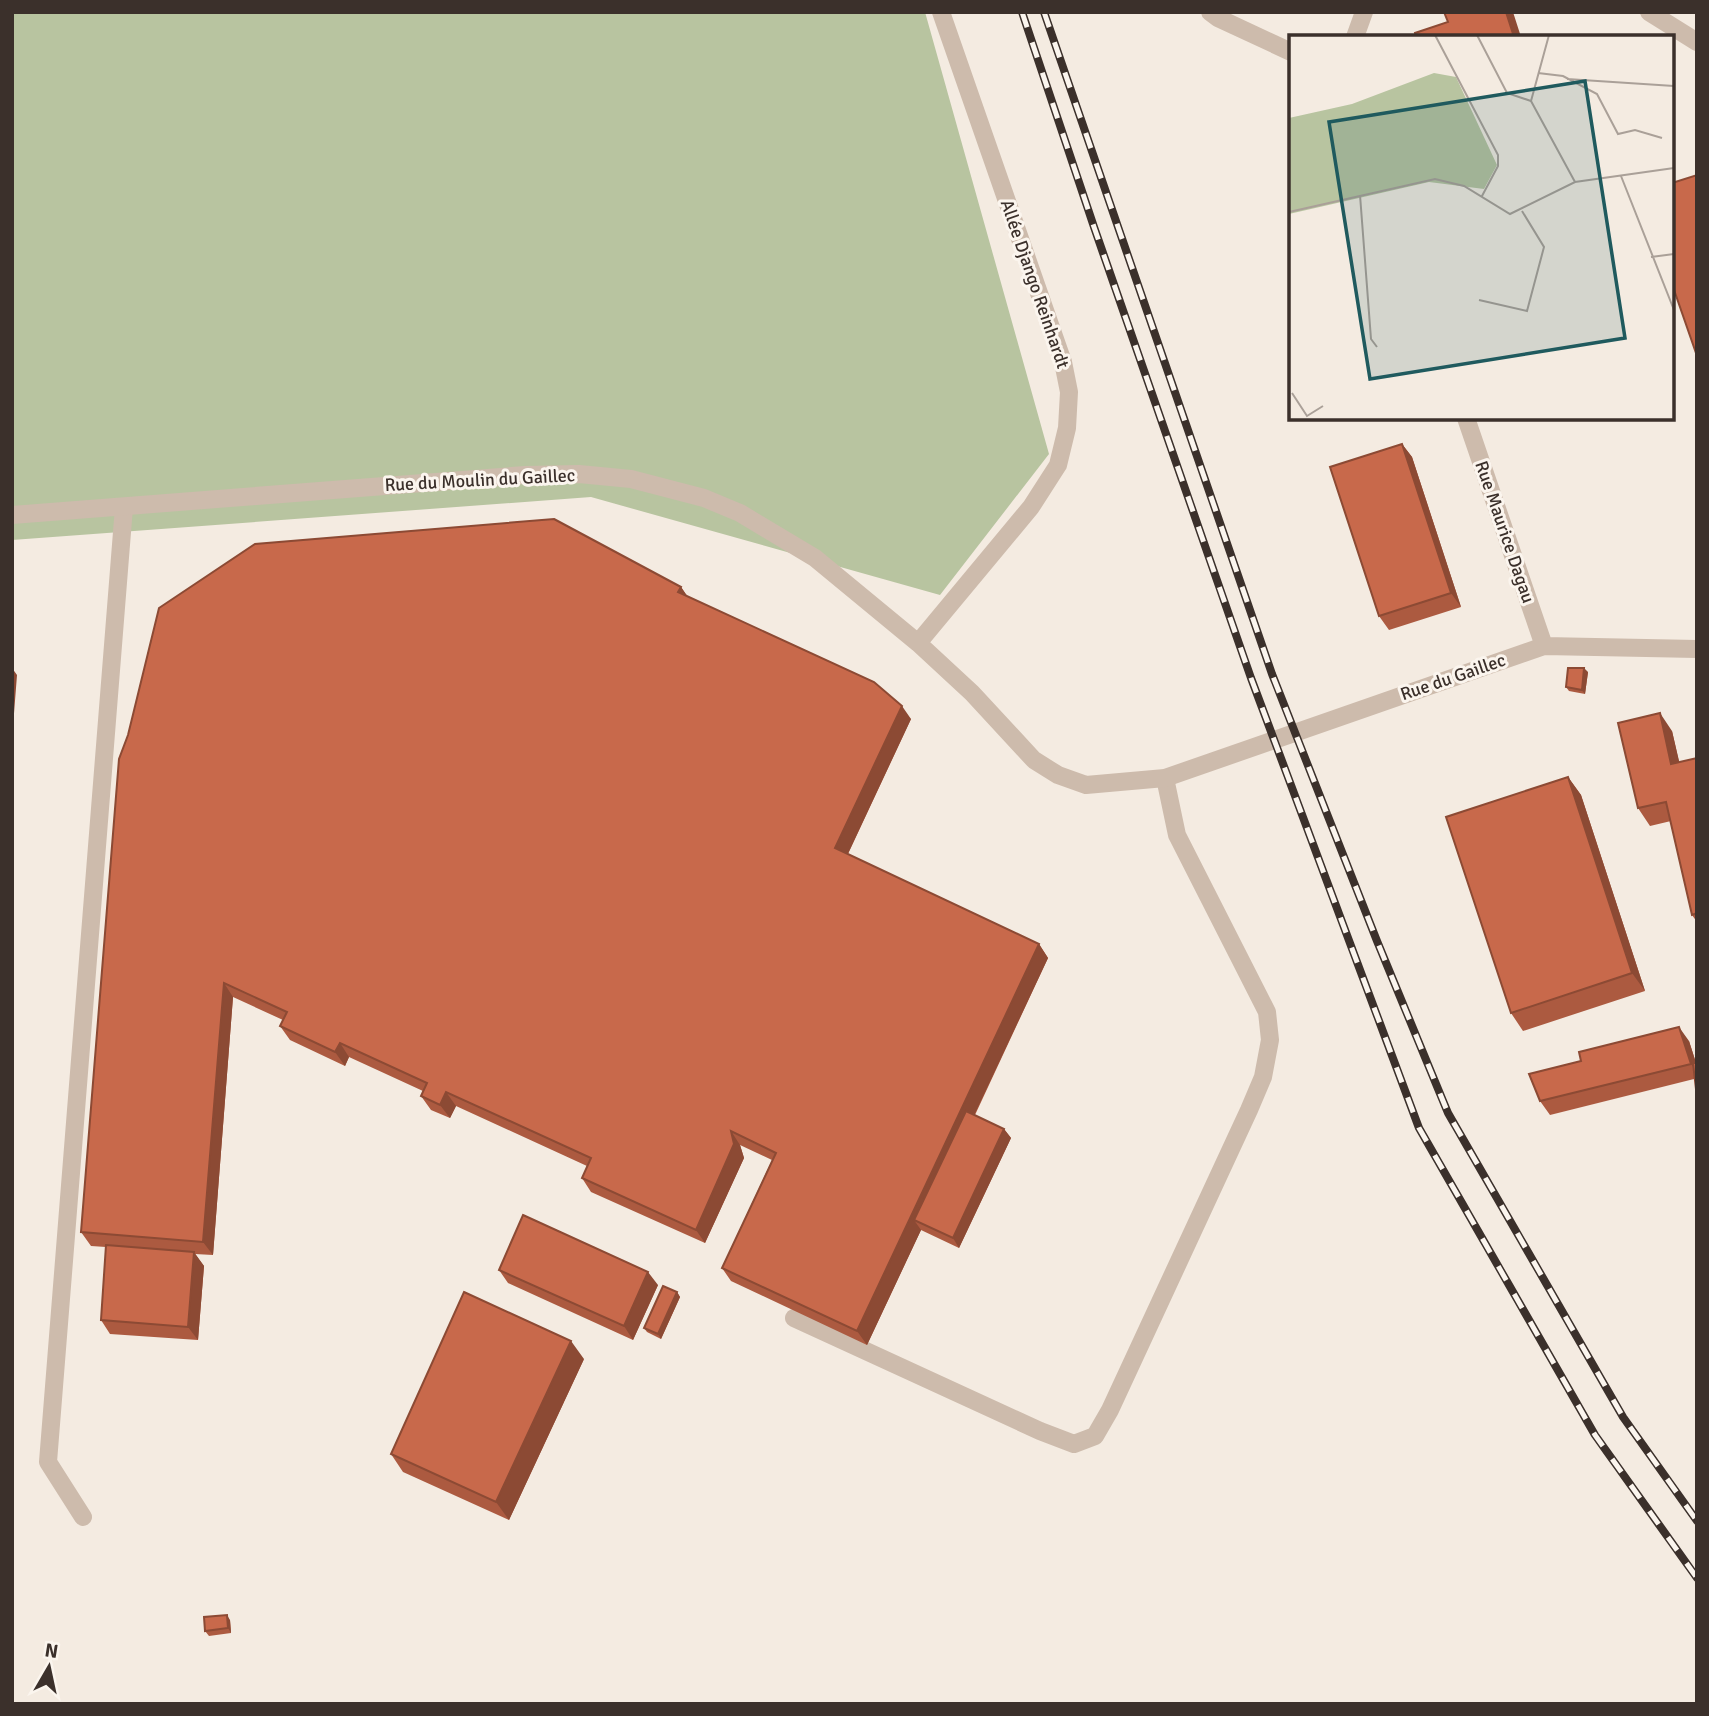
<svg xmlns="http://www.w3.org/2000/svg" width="1709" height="1716" viewBox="0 0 1709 1716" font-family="Signika,sans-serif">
<rect width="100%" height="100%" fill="#f4ebe1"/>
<!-- green -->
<path fill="#b8c4a0" d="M 12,12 L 925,12 L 1049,454 L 940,595 L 591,497 L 12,540 Z"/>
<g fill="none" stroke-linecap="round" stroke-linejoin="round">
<!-- service -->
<path stroke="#cdbbac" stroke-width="18" d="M 1649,12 L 1697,42
M 794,1318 L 1040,1431 L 1074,1444 L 1095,1436 L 1110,1410 L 1249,1110 L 1263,1077 L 1270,1040 L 1267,1012 L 1177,835 L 1165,778
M 83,1517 L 48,1462 L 124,507"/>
<!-- minor -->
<path stroke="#cdbbac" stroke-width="18" d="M 1210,12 L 1218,18 L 1291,52
M 1355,37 L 1364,12
M 1466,418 L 1544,646
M 12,515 L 525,475 L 579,474 L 631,479 L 704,498 L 740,513 L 815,558 L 918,643 L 972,693 L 1034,760 L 1058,775 L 1086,785 L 1165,778 L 1544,646 L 1697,649
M 918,643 L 1031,507 L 1058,465 L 1067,428 L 1069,392 L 1063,362 L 941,12"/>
<!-- rail casing -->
<g stroke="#3b302b" stroke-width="8">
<path id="rail" d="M 1022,12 L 1094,227 L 1251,678 L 1419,1128 L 1595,1435 L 1697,1578
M 1044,12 L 1272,674 L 1377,941 L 1448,1113 L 1623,1417 L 1697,1521"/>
</g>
<!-- rail -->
<use href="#rail" stroke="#fbf5ee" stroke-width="5" stroke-dasharray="16" stroke-linecap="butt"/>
</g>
<!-- wall -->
<path fill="#ac5a40" d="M 1402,444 L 1412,457 L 1461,607 L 1389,630 L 1379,616 Z
M 681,587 L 687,596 L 911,719 L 848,854 L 1039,944 L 1048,958 L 975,1115 L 1004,1129 L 1011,1138 L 959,1248 L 921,1230 L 867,1345 L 731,1281 L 722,1268 L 772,1160 L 740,1145 L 744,1158 L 705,1243 L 591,1192 L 582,1178 L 587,1166 L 456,1106 L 450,1118 L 431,1110 L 421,1096 L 423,1091 L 349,1057 L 345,1066 L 290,1040 L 280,1026 L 283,1020 L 233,997 L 213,1255 L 195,1254 L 204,1266 L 198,1340 L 110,1334 L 101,1320 L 106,1247 L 91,1246 L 81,1232 L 119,759 Z
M 1588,672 L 1585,694 L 1569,691 L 1566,687 Z
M 1672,731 L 1679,762 L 1697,758 L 1697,922 L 1692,915 L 1671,821 L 1650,826 L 1638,808 Z
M 1568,777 L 1581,795 L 1645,991 L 1523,1031 L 1511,1013 Z
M 1689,1041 L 1696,1063 L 1694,1079 L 1550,1115 L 1540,1101 Z
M 499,1270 L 658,1285 L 633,1340 L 508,1283 Z
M 677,1292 L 680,1297 L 661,1339 L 647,1332 L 644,1328 Z
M 584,1359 L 509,1520 L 403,1472 L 391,1454 Z
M 230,1620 L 231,1633 L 209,1636 L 205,1631 Z"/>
<!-- shaded-wall -->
<path fill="#8c4a34" d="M 1506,12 L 1513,12 L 1521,37 L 1514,37 Z
M 1402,444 L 1412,457 L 1461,607 L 1451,593 Z
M 681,587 L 690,600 L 678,592 Z
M 12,668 L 17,675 L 12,739 Z
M 1584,668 L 1588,672 L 1585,694 L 1582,690 Z
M 902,706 L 911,719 L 844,862 L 835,848 Z
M 1660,713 L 1672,731 L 1684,782 L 1671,764 Z
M 1568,777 L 1581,795 L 1645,991 L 1632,973 Z
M 1039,944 L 1048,958 L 923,1224 L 914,1220 L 921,1230 L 867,1345 L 857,1331 Z
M 224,983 L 233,997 L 213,1255 L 203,1242 Z
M 1679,1027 L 1689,1041 L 1697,1066 L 1697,1072 L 1691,1064 Z
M 340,1043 L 349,1057 L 345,1066 L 335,1052 Z
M 446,1092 L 456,1106 L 450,1118 L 440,1105 Z
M 1004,1129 L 1011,1138 L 959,1248 L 953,1238 Z
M 731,1131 L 740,1145 L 744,1158 L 705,1243 L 696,1230 Z
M 194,1252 L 204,1266 L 198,1340 L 188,1327 Z
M 648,1272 L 658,1285 L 633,1340 L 624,1326 Z
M 677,1292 L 680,1297 L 661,1339 L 658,1334 Z
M 571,1341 L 584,1359 L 509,1520 L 496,1502 Z
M 227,1615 L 230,1620 L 231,1633 L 228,1628 Z"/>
<!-- building -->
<path fill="#c8694b" stroke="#8c4a34" stroke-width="2" d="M 1444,12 L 1506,12 L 1514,37 L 1416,37 L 1415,33 L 1448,22 Z
M 1697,175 L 1697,356 L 1672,284 L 1672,183 Z
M 1402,444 L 1451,593 L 1379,616 L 1330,467 Z
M 554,519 L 681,587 L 678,592 L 874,682 L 902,706 L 835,848 L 1039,944 L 857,1331 L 722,1268 L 776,1153 L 731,1131 L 734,1144 L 696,1230 L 582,1178 L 591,1158 L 446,1092 L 440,1105 L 421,1096 L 427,1083 L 340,1043 L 335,1052 L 280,1026 L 287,1012 L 224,983 L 203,1242 L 81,1232 L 119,759 L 128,735 L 159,608 L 255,544 Z
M 1568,668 L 1584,668 L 1582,690 L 1566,687 Z
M 1660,713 L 1671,764 L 1697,758 L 1697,913 L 1692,915 L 1666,802 L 1638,808 L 1618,723 Z
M 1568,777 L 1632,973 L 1511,1013 L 1446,817 Z
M 1679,1027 L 1691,1064 L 1540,1101 L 1529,1074 L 1581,1061 L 1579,1052 Z
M 1693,1063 L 1697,1063 L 1697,1098 Z
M 966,1111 L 1004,1129 L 953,1238 L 914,1220 Z
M 523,1215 L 648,1272 L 624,1326 L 499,1270 Z
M 106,1245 L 194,1252 L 188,1327 L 101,1320 Z
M 663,1286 L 677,1292 L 658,1334 L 644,1328 Z
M 464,1292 L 571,1341 L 496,1502 L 391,1454 Z
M 227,1615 L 228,1628 L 205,1631 L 204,1617 Z"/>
<g text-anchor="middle" stroke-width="6" stroke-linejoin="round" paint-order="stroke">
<!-- street labels -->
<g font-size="18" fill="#3b302b" stroke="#fbf5ee">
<text transform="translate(1035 284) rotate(71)" y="6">Allée Django Reinhardt</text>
<text transform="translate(480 480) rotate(-3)" y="6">Rue du Moulin du Gaillec</text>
<text transform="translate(1505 532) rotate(71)" y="6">Rue Maurice Dagau</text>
<text transform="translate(1453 677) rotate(-19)" y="6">Rue du Gaillec</text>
</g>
</g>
<!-- overview -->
<g transform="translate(1289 35)">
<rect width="385" height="385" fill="#f4ebe1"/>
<path d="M 145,38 L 167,42 L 208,130 L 195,154 L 140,147 L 0,179 L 0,83 L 63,69 Z" fill="#b8c4a0"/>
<path fill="none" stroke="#aaa098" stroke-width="2" d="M 146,0 L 209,120 L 209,131 L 193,161M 188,0 L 218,58 L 242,66M 249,38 L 274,41 L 308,59 L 329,99 L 346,95 L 373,103M 278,44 L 385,51M 242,66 L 286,147M 242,66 L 260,0M 332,141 L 385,275M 71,160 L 82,304 L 88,312M 0,177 L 146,144 L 175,151 L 221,179 L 286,147 L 385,133M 362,222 L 385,219M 190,265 L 238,276 L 255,212 L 233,176M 3,358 L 18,381 L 34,371"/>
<path fill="#1f5a5e" fill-opacity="0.15" stroke="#1f5a5e" stroke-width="3.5" d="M 296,46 L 336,303 L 81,344 L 40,87 Z"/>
<rect width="385" height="385" fill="none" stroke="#3b302b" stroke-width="3.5"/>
</g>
<!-- border -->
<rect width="1709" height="1716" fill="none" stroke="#3b302b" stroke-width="28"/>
<!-- north arrow -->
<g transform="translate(49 1667) rotate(9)" stroke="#fbf5ee" stroke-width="5" paint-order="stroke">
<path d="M0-5L12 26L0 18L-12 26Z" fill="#3b302b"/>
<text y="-10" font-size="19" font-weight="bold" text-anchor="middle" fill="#3b302b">N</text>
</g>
</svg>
